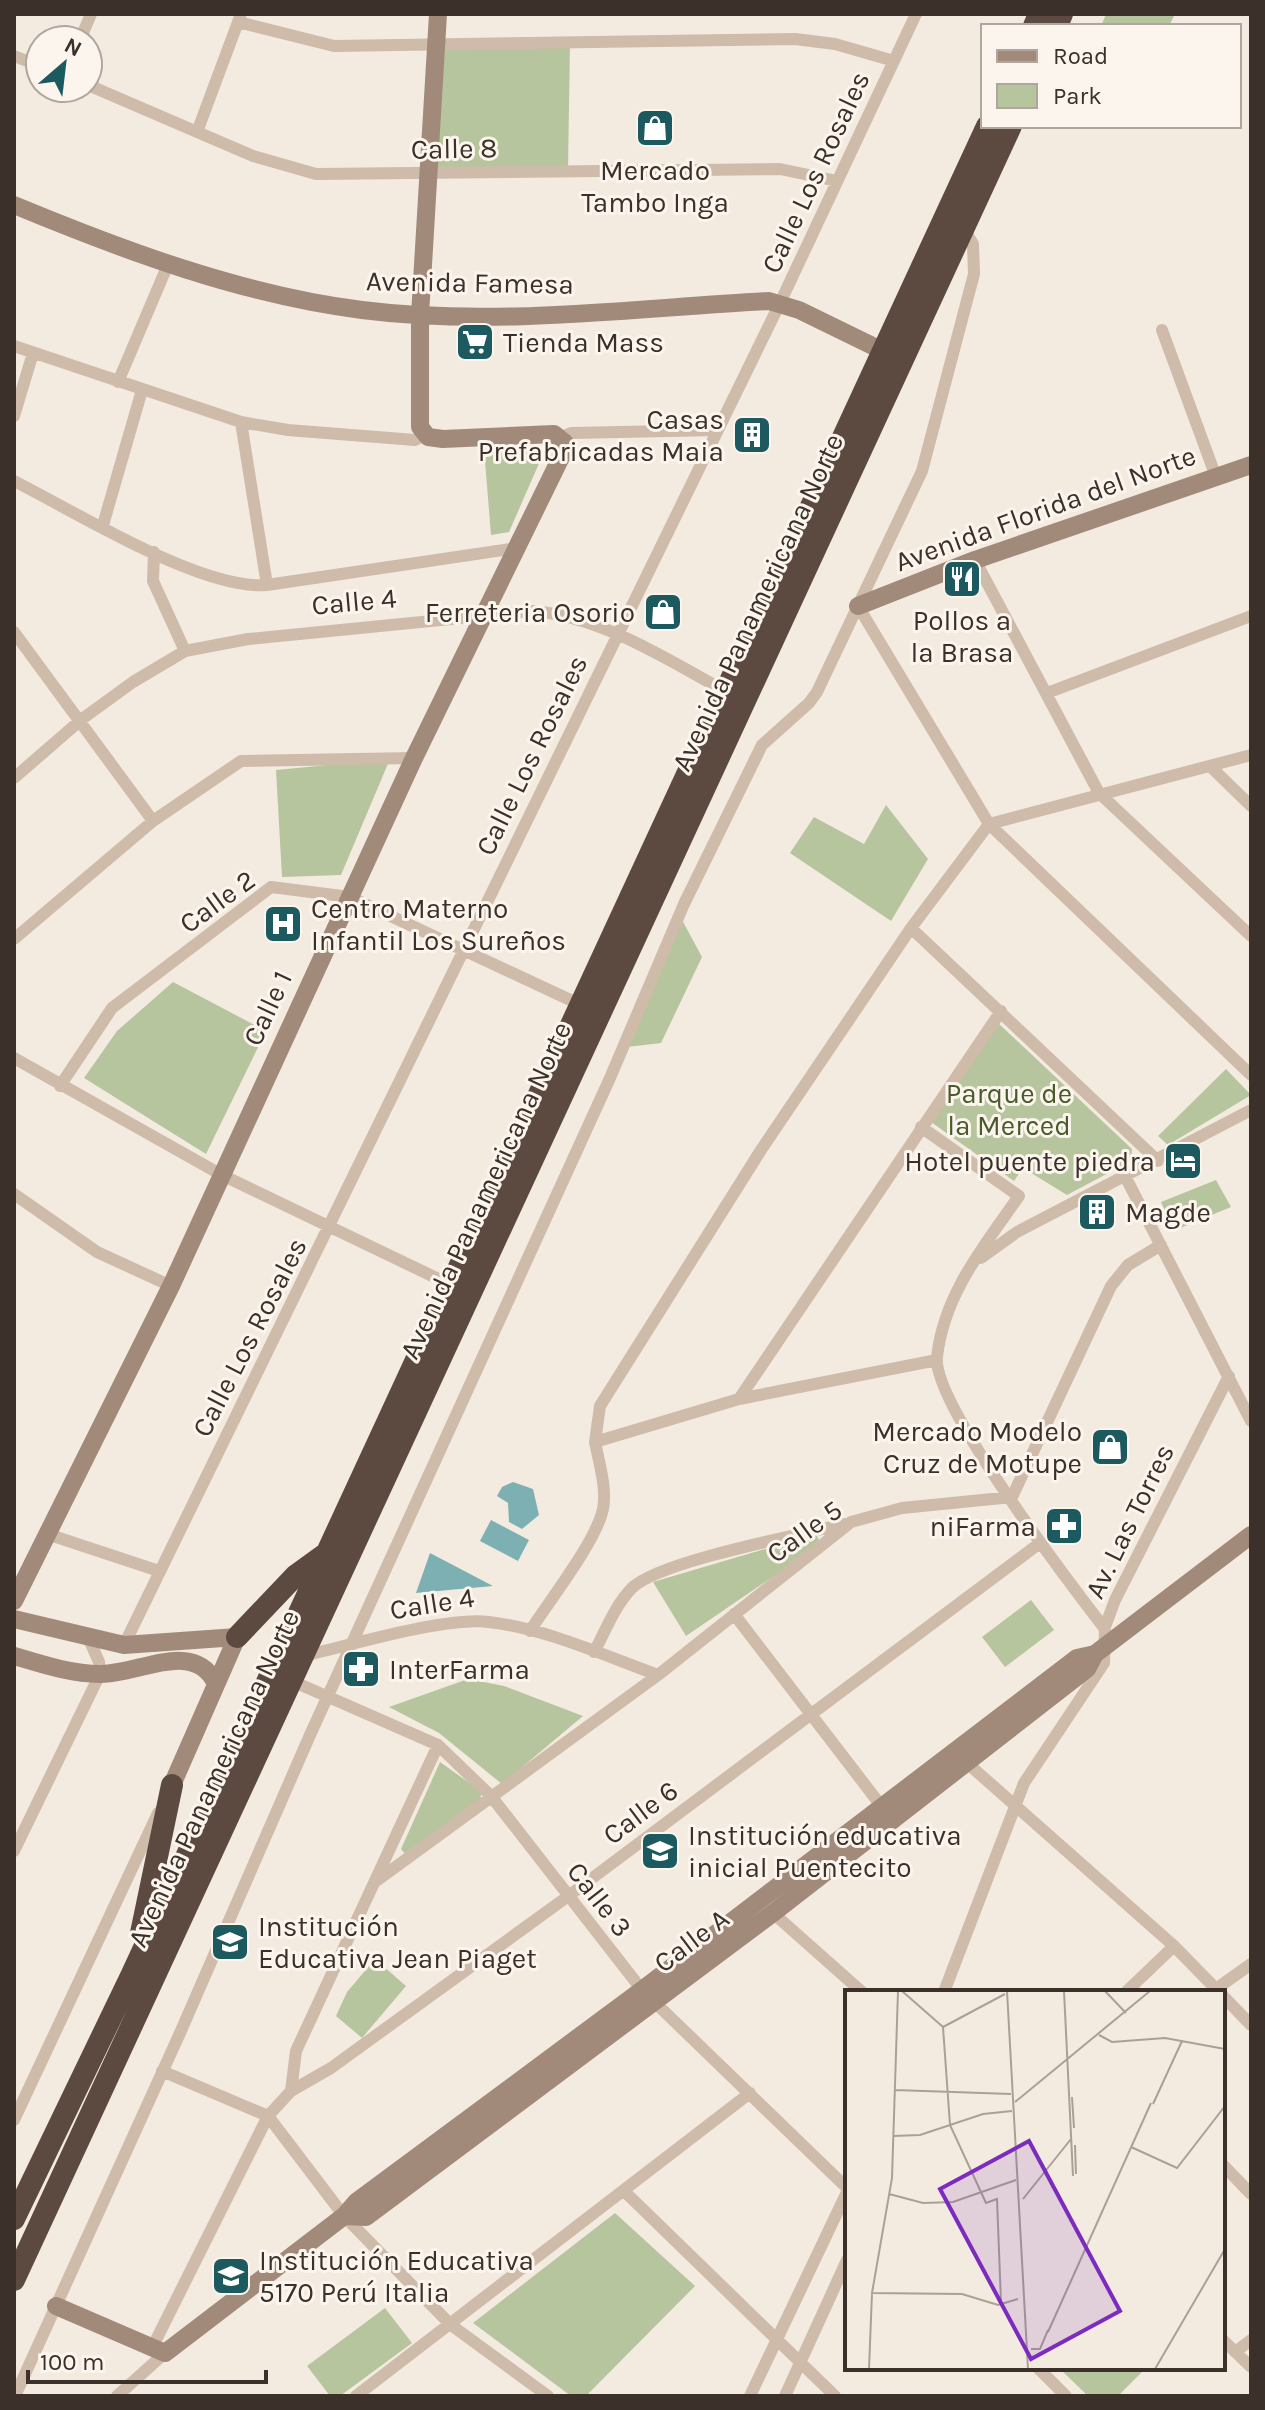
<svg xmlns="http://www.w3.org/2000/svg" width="1265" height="2410" viewBox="0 0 1265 2410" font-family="Karla,sans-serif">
<rect width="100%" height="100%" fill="#f4ebe0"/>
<!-- green -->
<path fill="#b7c59e" d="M 1106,14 L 1175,14 L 1169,26 L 1101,26 Z
M 570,43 L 568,169 L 428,173 L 436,46 Z
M 484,449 L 544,452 L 509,532 L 491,535 Z
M 390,759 L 341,875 L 282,877 L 276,770 Z
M 886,805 L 928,859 L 891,921 L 790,853 L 814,817 L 864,844 Z
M 681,918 L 702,957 L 661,1043 L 627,1047 Z
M 173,982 L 266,1031 L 206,1154 L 84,1078 L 117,1031 Z
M 997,1022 L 1132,1149 L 1131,1161 L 1067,1195 L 1023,1168 L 1014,1181 L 931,1122 Z
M 1226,1069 L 1251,1095 L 1168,1145 L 1158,1136 Z
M 1216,1180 L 1231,1207 L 1173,1231 L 1161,1202 Z
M 816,1534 L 821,1544 L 686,1636 L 653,1582 Z
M 1031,1600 L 1054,1630 L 1005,1667 L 982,1637 Z
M 468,1679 L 504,1686 L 583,1716 L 502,1784 L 439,1733 L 389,1707 Z
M 440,1762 L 482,1792 L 480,1799 L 406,1855 L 401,1849 Z
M 375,1959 L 406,1986 L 362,2038 L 336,2016 L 347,1992 Z
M 615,2213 L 695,2286 L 586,2396 L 571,2396 L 473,2323 Z
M 385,2308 L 412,2343 L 340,2396 L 330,2396 L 307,2366 Z
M 1059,2368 L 1146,2368 L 1118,2396 L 1088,2396 Z"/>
<!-- water -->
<path fill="#7db0b3" d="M 513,1482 L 533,1489 L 539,1515 L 522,1529 L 509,1522 L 508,1503 L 497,1496 L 502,1487 Z
M 491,1520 L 529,1540 L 518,1561 L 480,1541 Z
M 430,1553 L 493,1586 L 416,1593 Z"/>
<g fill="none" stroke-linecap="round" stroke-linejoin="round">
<!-- street -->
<path stroke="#cebbaa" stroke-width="12" d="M 238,22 L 334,46 L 795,39 L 835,44 L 894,61
M 80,40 L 91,14
M 14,56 L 40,66
M 88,85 L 253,156 L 316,174 L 780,169 L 837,181
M 197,132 L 241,14
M 1162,330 L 1216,477
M 14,346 L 241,422 L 288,430 L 415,440 L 425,435
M 118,382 L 169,262
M 14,416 L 33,353
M 241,422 L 267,585
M 561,437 L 571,433 L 718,430
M 14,481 C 76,512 202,591 267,585 L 517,548
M 103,525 L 142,390
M 154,552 L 153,581 L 185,651
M 975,560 L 1099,793 L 1251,936
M 858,606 L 989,824 L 1251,1075
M 14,632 L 153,821
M 1047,693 L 1251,616
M 1212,768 L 1251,806
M 14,778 L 82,719 L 133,682 L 185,651 L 248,639 L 533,611 C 602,617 665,658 725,691
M 911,928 L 1158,1161
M 14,939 L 153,821 L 241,761 L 414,758
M 14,1058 L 220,1174 L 451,1285
M 60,1086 L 112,1008 L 271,887 L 350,897 L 581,1005
M 921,1127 L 1019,1196 C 984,1246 944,1294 937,1357 C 932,1403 1071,1585 1105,1629
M 1126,1178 L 1251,1421
M 14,1194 L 97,1252 L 171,1286
M 981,1258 L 1017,1232 L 1251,1110
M 739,1399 L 1001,1011
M 595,1442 L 600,1406 L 761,1150 L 911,928 L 989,824 L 1251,755
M 47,1534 L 159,1571
M 734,1614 L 882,1807
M 530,1631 C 549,1601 596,1542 603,1509 C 607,1488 599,1463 595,1442 L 739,1399 L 937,1360
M 124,1645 L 780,303 L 916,14
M 594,1652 C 605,1632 615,1605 632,1588 C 660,1561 800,1535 844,1524
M 303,1656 C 348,1646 447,1616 489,1622 C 547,1629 603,1655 658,1675
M 292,1681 L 438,1745 L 491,1796 L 642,1990 L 847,2188
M 966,1762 L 1174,1946 L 1219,1992
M 14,1851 L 100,1674 L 99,1662 L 89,1639
M 375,1882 L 658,1675 L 851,1522 L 902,1508 L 1012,1497 L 1111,1286 L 1128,1265 L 1161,1245
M 773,1913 L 862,1992
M 1216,1989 L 1251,1964
M 944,1992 L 1024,1783 L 1104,1663 L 1105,1627 L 1115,1600 L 1229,1376
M 1126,1992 L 1174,1946
M 1223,1996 L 1251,2025
M 162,2071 L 268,2116 L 344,2216 L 451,2325 L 548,2396
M 291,2091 L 296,2051 L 438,1745
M 14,2120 L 158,1813
M 1223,2165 L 1251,2194
M 624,2191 L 835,2396
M 1223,2340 L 1251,2367
M 152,2348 L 268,2116 L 291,2091 L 331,2068 L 567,1897 L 1040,1543
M 1235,2352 L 1251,2340
M 1038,2368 L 1066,2396
M 15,2396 L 180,2033 L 310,1735 L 610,1078 L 684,904 L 762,745 L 809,703 L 817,692 L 922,471 L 974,274 L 973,244 L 963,228
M 117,2396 L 165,2353
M 356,2396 L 750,2093
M 750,2396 L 847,2192
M 785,2396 L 847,2260"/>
<!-- secondary -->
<path stroke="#a28a7b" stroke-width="18" d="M 14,205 C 125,251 243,295 362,310 C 496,327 635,308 769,301 L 799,310 L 883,351
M 858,606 L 975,560 L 1251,465
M 14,1601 L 171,1286 L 414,758 L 564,451 L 565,443 L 554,434 L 443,439 L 428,437 L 420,427 L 420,315 L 438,14
M 14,1619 L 124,1645 L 237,1637 L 172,1785
M 14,1656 C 41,1664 71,1674 100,1674 C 137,1675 193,1639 215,1682
M 344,2216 L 366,2217 L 773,1913 L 1087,1669 L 1095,1654 L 1251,1535
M 56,2306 L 165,2353 L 344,2216 L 356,2202 L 642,1990 L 1077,1658 L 1095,1654"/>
<!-- highway -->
<path stroke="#5c4a41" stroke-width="22" d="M 1034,26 L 1039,14
M 1057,26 L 1062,14
M 237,1637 L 295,1576 L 324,1555
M 141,1933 L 172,1785
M 14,2219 L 131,1976 L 987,126
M 14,2280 L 1011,126"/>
</g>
<!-- icons -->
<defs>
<g id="shop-square" transform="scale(2)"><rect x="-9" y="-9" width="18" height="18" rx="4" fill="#1d5a5f" stroke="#fbf5ed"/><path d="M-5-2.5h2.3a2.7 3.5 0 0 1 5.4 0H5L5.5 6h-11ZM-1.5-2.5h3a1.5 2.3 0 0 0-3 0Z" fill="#fff"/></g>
<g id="supermarket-square" transform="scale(2)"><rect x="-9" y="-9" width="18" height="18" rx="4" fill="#1d5a5f" stroke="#fbf5ed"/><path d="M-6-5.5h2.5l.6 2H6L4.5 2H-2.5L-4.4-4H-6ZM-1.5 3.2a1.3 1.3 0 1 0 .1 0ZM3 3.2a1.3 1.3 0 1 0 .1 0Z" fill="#fff"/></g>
<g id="building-square" transform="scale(2)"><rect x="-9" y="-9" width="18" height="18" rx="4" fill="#1d5a5f" stroke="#fbf5ed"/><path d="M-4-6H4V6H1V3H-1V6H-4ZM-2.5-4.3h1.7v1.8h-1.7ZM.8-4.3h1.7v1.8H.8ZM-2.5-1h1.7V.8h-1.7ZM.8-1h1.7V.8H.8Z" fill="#fff"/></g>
<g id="restaurant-square" transform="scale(2)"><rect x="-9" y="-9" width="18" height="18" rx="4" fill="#1d5a5f" stroke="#fbf5ed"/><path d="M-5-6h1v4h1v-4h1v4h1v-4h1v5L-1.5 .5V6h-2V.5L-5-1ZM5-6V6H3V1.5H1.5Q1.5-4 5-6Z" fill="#fff"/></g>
<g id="hospital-square" transform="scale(2)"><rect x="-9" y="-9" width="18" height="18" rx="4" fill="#1d5a5f" stroke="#fbf5ed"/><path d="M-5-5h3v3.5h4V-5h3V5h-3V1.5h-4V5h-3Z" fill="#fff"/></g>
<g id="hotel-square" transform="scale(2)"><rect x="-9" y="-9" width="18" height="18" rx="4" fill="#1d5a5f" stroke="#fbf5ed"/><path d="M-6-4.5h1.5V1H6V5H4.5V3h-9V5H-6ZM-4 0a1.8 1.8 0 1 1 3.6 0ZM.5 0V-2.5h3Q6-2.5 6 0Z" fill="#fff"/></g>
<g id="pharmacy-square" transform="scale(2)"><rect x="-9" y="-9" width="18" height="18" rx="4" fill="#1d5a5f" stroke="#fbf5ed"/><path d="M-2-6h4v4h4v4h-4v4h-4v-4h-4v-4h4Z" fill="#fff"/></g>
<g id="school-square" transform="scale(2)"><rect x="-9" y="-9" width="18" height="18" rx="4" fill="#1d5a5f" stroke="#fbf5ed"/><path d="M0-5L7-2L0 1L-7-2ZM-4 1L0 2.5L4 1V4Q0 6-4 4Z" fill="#fff"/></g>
</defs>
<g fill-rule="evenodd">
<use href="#shop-square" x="655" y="128"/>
<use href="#supermarket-square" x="475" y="342"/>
<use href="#building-square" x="752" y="435"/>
<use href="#restaurant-square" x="962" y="579"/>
<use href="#shop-square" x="663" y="612"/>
<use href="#hospital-square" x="283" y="924"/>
<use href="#hotel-square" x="1183" y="1161"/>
<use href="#building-square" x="1097" y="1212"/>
<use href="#shop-square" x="1110" y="1447"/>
<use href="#pharmacy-square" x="1064" y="1526"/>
<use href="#pharmacy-square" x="361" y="1669"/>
<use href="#school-square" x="660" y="1851"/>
<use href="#school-square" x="230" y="1942"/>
<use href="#school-square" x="231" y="2276"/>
</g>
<g text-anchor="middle" stroke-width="6" stroke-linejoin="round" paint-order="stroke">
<!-- street labels -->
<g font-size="28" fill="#3b302a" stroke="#fbf5ed">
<text transform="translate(454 148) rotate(-1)" y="10">Calle 8</text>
<text transform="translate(815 172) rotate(-65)" y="10">Calle Los Rosales</text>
<text transform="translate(470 282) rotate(1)" y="10">Avenida Famesa</text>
<text transform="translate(1045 508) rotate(-20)" y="10">Avenida Florida del Norte</text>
<text transform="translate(354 601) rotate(-5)" y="10">Calle 4</text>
<text transform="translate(757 602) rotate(-65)" y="10">Avenida Panamericana Norte</text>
<text transform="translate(531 755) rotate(-64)" y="10">Calle Los Rosales</text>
<text transform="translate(217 901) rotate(-36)" y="10">Calle 2</text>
<text transform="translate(267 1008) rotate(-65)" y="10">Calle 1</text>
<text transform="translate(485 1190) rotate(-65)" y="10">Avenida Panamericana Norte</text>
<text transform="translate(249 1337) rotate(-63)" y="10">Calle Los Rosales</text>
<text transform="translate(1129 1521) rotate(-64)" y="10">Av. Las Torres</text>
<text transform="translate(804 1531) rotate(-36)" y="10">Calle 5</text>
<text transform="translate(432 1603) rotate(-9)" y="10">Calle 4</text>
<text transform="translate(213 1778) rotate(-65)" y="10">Avenida Panamericana Norte</text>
<text transform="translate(640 1812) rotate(-37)" y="10">Calle 6</text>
<text transform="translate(600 1899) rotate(52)" y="10">Calle 3</text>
<text transform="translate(691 1940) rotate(-37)" y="10">Calle A</text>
</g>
<!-- poi labels -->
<g font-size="28" fill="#3b302a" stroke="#fbf5ed" text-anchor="start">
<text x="655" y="180" text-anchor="middle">Mercado<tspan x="655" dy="32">Tambo Inga</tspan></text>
<text x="503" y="352">Tienda Mass</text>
<text x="724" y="429" text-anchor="end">Casas<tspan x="724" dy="32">Prefabricadas Maia</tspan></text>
<text x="635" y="622" text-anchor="end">Ferreteria Osorio</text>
<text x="962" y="630" text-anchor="middle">Pollos a<tspan x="962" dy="32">la Brasa</tspan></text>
<text x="311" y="918">Centro Materno<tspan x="311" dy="32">Infantil Los Sureños</tspan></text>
<text x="1155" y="1171" text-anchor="end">Hotel puente piedra</text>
<text x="1125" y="1222">Magde</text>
<text x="1082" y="1441" text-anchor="end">Mercado Modelo<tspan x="1082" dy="32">Cruz de Motupe</tspan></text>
<text x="1036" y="1536" text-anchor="end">niFarma</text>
<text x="389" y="1679">InterFarma</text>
<text x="688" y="1845">Institución educativa<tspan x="688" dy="32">inicial Puentecito</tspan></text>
<text x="258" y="1936">Institución<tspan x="258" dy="32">Educativa Jean Piaget</tspan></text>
<text x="259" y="2270">Institución Educativa<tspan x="259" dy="32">5170 Perú Italia</tspan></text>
</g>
<!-- park labels -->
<g font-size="28" fill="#495b2c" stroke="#fbf5ed">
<text x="1009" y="1103">Parque de<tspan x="1009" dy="32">la Merced</tspan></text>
</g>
</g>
<!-- overview -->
<g transform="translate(845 1990)">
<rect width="380" height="380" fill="#f4ebe0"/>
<path fill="none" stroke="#aaa097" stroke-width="2" d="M 53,1 L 47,188 L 27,303 L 117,304 L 153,315 L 173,309M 57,1 L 98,37 L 105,135 L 141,213 L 152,209 L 156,313M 162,1 L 183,379M 219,1 L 228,186M 260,1 L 281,23M 98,37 L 160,4M 254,45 L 267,52 L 320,48 L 380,59M 50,100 L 166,104M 227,107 L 229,138M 170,112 L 305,1M 308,114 L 337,51M 48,146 L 75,145 L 138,124 L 167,121M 230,155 L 231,184M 286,157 L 332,178 L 380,116M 44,204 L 78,213 L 108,212 L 171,190M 178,209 L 226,149M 203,342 L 306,113M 186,359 L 195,359 L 203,340M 24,379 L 27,303M 310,379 L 380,259"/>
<path fill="#7b2cbf" fill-opacity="0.15" stroke="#7b2cbf" stroke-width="4" d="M 184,151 L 275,321 L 186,369 L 95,199 Z"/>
<rect width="380" height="380" fill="none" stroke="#3b302a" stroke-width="4"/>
</g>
<!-- border -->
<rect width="1265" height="2410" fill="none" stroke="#3b302a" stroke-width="32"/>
<!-- legend -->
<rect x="981" y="24" width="260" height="104" fill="#fbf5ed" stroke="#aea69f" stroke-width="2"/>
<rect x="997" y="50" width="40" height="12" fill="#a28a7b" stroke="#aea69f" stroke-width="2"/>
<text x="1053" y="64" font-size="24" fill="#3b302a">Road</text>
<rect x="997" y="84" width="40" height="24" fill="#b7c59e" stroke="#aea69f" stroke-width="2"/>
<text x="1053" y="104" font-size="24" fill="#3b302a">Park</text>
<!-- north arrow -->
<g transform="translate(64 64) rotate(28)"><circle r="38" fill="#fbf5ed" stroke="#aea69f" stroke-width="2"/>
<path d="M0-6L14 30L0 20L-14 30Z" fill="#1d5a5f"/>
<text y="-12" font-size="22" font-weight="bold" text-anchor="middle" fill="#3b302a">N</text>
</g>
<!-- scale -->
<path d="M28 2370v12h238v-12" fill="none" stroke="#3b302a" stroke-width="4"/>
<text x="40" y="2370" font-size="24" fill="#3b302a" stroke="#fbf5ed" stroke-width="6" paint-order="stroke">100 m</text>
</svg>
